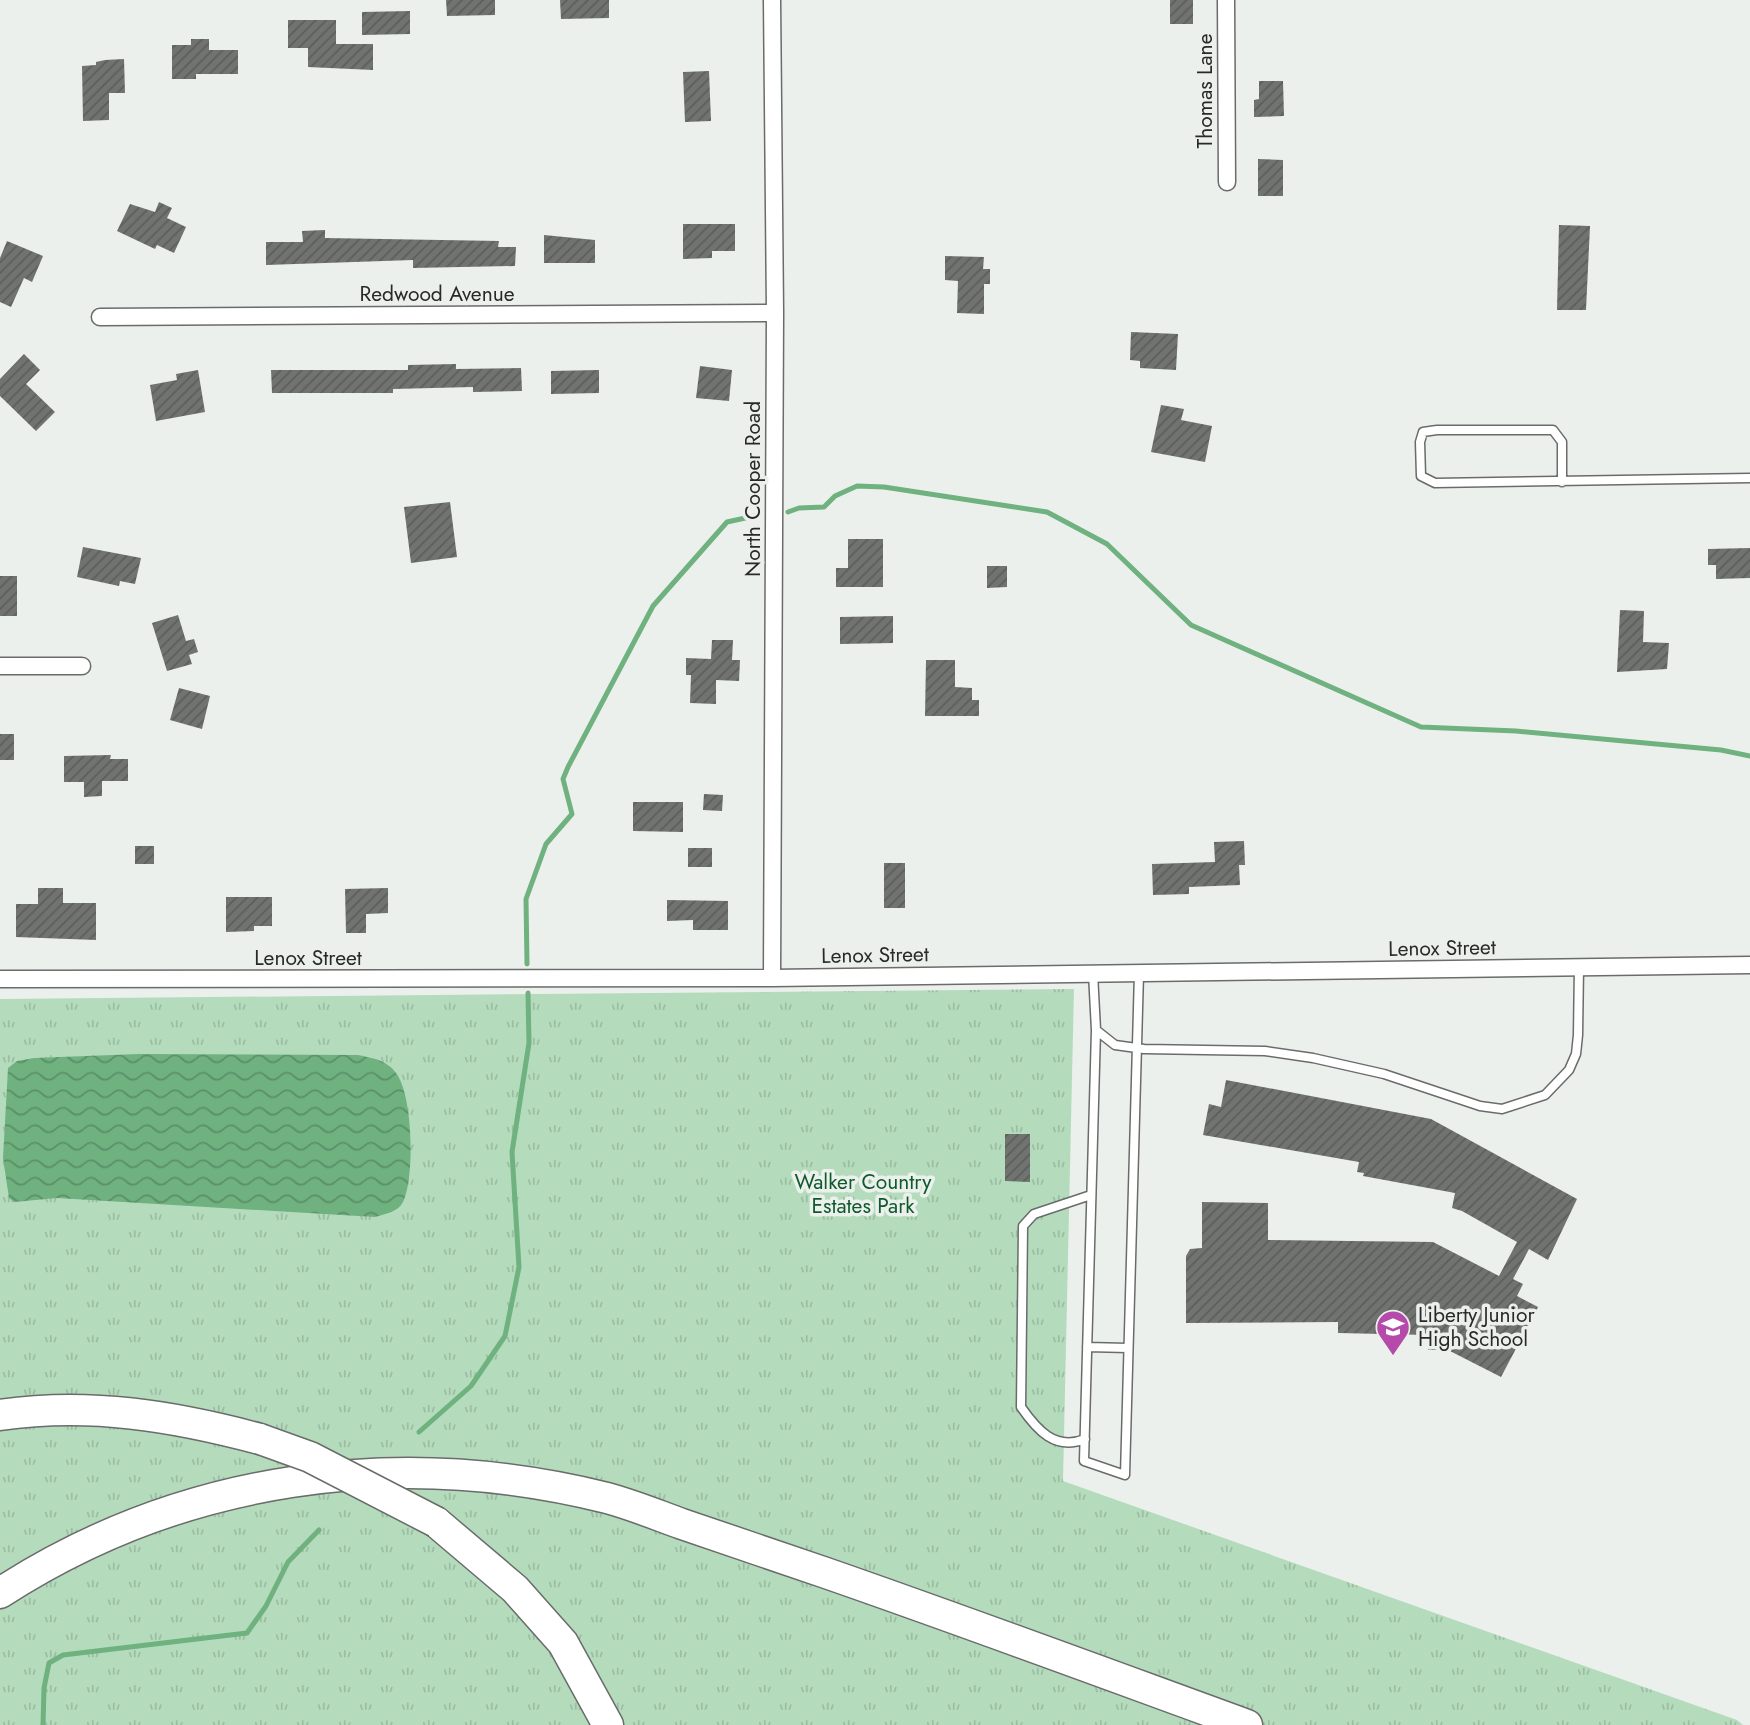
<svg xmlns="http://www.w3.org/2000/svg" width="1750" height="1725" viewBox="0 0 1750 1725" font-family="Jost,sans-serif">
<defs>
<pattern id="grass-tufts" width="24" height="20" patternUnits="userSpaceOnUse" patternTransform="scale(1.75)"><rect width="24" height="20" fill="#b4dcbc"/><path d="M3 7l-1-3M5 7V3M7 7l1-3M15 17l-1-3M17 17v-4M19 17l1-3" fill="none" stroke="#9bbda2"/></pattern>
<pattern id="water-waves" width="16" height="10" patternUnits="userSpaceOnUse" patternTransform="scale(1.75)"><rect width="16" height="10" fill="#6fb17f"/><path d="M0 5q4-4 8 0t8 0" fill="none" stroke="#5b9068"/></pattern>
<pattern id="building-hatch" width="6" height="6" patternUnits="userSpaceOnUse" patternTransform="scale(1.75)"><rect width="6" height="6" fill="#707370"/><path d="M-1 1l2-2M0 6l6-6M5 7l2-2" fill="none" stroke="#5c5e5c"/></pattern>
</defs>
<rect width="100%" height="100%" fill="#ecf0ed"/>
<!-- grass -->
<path fill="url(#grass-tufts)" d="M 1074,989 L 1063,1481 L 1737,1720 L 1743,1725 L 0,1725 L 0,999 Z"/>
<!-- water -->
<path fill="url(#water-waves)" d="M 139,1054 L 358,1055 C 372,1058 387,1060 396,1073 C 413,1095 415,1177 403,1202 C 398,1212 385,1214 375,1217 L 57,1198 L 14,1202 L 9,1198 L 3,1158 L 8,1068 L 17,1061 L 34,1058 Z"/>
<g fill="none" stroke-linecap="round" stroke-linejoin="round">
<!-- stream -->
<path stroke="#6fb17f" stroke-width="5" d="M 788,512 L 799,508 L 824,507 L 835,496 L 857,486 L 884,487 L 1047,512 L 1107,544 L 1191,625 L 1421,727 L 1516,731 L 1721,750 L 1750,756
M 527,964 L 526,899 L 546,844 L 572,814 L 563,779 L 568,767 L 653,606 L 727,522 L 759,515
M 419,1432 L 471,1386 L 505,1336 L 519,1267 L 512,1152 L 529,1043 L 528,993
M 43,1725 L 44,1688 L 49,1663 L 63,1655 L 247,1633 L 266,1606 L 288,1562 L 319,1530"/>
</g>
<!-- building -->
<path fill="url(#building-hatch)" d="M 446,0 L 495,0 L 495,15 L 447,16 Z
M 560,0 L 609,0 L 609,18 L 561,19 Z
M 1170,0 L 1193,0 L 1193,24 L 1170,24 Z
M 410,11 L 410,34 L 362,35 L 362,12 Z
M 288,20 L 336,20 L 336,44 L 373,44 L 373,70 L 308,67 L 308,48 L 288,48 Z
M 191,39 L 209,39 L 209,50 L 238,50 L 238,74 L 196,74 L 196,79 L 172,79 L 172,45 L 191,45 Z
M 124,59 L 125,93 L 109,93 L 109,120 L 83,121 L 82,66 L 96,65 L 96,62 L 105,60 Z
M 709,71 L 711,121 L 685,122 L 683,72 Z
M 1259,81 L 1283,81 L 1284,116 L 1254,117 L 1254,100 L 1259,99 Z
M 1258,159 L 1283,160 L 1283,196 L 1258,196 Z
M 159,202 L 172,208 L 167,218 L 186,227 L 174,253 L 157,245 L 155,249 L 117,231 L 130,204 L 155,212 Z
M 683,224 L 735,224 L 735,251 L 712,251 L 712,258 L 683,259 Z
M 1559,225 L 1590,226 L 1586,310 L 1557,310 Z
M 325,230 L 325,238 L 499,241 L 498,247 L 516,247 L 515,266 L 413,268 L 413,260 L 266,265 L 266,242 L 303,242 L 302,231 Z
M 544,235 L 595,240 L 595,263 L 544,263 Z
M 7,241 L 43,256 L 32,282 L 24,278 L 11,307 L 0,302 L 0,258 Z
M 945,256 L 984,257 L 983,269 L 990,269 L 990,284 L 984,284 L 984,314 L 957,313 L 958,281 L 945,280 Z
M 1131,332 L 1178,334 L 1176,370 L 1140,368 L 1140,361 L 1130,360 Z
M 24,354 L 40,370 L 26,384 L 55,412 L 36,431 L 0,396 L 0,379 Z
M 456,364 L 456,369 L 521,368 L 522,391 L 473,392 L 473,387 L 393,389 L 393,393 L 272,393 L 271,370 L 408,370 L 408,365 Z
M 700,366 L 732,370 L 729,401 L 696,398 Z
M 198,370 L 205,412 L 156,421 L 150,385 L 177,380 L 176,374 Z
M 599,370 L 599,393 L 551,394 L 551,371 Z
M 1161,405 L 1184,409 L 1181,420 L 1212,426 L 1205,462 L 1151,452 Z
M 450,502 L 457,557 L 411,563 L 404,507 Z
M 848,539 L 883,539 L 883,587 L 836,587 L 836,568 L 848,568 Z
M 83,547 L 141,558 L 135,584 L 120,581 L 119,586 L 77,577 Z
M 1750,548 L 1750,578 L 1716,579 L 1716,565 L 1708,565 L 1708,549 Z
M 987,566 L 1007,566 L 1007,587 L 987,588 Z
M 0,576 L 17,576 L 17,616 L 0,616 Z
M 1620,610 L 1644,611 L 1643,642 L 1669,643 L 1667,669 L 1617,672 Z
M 178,615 L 186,641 L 194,639 L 198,652 L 189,655 L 192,664 L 167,671 L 152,623 Z
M 893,616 L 893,643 L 840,644 L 840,617 Z
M 712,640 L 733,640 L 732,660 L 740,660 L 739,681 L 716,680 L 716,704 L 690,703 L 691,675 L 686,675 L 686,658 L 711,659 Z
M 926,660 L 955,660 L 955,687 L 972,688 L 972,700 L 979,700 L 979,716 L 925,716 Z
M 179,688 L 210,696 L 202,729 L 170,720 Z
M 0,734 L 14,734 L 14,760 L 0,760 Z
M 111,755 L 110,759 L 128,759 L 128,781 L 102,781 L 102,796 L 84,797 L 84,782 L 64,782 L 64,756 Z
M 704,794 L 723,795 L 722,811 L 703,810 Z
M 633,802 L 683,802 L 683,832 L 633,831 Z
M 1244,841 L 1245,865 L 1239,865 L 1240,885 L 1189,887 L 1189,894 L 1153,895 L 1152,864 L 1215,862 L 1214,842 Z
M 135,846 L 154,846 L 154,864 L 135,864 Z
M 688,848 L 712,848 L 712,867 L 688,867 Z
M 884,863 L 905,863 L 905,908 L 884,908 Z
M 38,888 L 63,888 L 63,903 L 96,903 L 96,940 L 16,937 L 16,904 L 38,904 Z
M 388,888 L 388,913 L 366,914 L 366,933 L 346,933 L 345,889 Z
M 226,897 L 272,897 L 272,926 L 254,926 L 254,931 L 226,932 Z
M 667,900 L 728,901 L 728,930 L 693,930 L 693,920 L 667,921 Z
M 1226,1080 L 1431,1119 L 1577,1199 L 1548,1260 L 1529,1249 L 1513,1279 L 1523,1284 L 1517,1296 L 1538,1307 L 1501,1377 L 1448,1350 L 1428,1350 L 1428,1335 L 1338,1333 L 1338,1322 L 1186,1323 L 1186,1256 L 1190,1249 L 1202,1248 L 1202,1202 L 1268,1203 L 1268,1240 L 1433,1242 L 1499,1276 L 1517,1242 L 1462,1211 L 1452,1208 L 1455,1193 L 1363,1176 L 1364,1173 L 1357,1172 L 1359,1162 L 1203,1135 L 1209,1104 L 1221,1107 Z
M 1005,1134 L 1030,1134 L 1030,1182 L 1005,1181 Z"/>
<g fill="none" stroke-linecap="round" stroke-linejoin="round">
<!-- service casing -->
<g stroke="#696c6a" stroke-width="11">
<path id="service" d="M 1562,482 L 1562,442 L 1553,430 L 1437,430 L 1423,432 L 1420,442 L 1421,476 L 1435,483 L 1750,478
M 1093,973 L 1096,1030 L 1115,1045 L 1144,1049 L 1265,1051 L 1313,1058 L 1384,1074 L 1480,1106 L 1502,1109 L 1545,1095 L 1569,1070 L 1576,1054 L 1578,1035 L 1579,967
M 1096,1030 L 1084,1461 L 1125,1475 L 1139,973
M 1087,1347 L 1128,1348
M 1085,1439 C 1055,1451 1037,1430 1021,1407 L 1023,1226 L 1034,1214 L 1091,1195"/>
</g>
<!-- minor casing -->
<g stroke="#696c6a" stroke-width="19">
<path id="minor" d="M 772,0 L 775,313 L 772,978
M 1226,0 L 1227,182
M 100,317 L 775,313
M 0,666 L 82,666
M 0,979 L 772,978 L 1750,965"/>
</g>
<!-- motorway casing -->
<g stroke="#696c6a" stroke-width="33">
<path id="motorway" d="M 0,1415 C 89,1402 174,1416 260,1439
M 436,1522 L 515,1589 L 563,1643 L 608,1725
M 0,1593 C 182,1475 398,1446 607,1498 C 633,1505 657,1515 682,1524 C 730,1540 778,1557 826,1573 C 967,1622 1107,1674 1247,1725"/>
</g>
<!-- service -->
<use href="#service" stroke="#fff" stroke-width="8"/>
<!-- minor -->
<use href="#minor" stroke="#fff" stroke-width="16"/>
<!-- motorway -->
<use href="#motorway" stroke="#fff" stroke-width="30"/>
<!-- motorway-bridge casing -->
<g stroke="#696c6a" stroke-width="33" stroke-linecap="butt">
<path id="motorway-bridge" d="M 260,1439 L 310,1457 L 436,1522"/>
</g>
<!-- motorway-bridge -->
<use href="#motorway-bridge" stroke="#fff" stroke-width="30"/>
</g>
<!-- icons -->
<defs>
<g id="school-pin" transform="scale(1.75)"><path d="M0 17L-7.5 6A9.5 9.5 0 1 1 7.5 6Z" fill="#b54aab" stroke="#ecf0ed"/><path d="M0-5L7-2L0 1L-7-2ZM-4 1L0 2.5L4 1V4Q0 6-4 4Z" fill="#fff"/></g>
</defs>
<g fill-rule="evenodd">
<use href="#school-pin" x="1393" y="1327"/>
</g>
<g text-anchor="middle" stroke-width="7" stroke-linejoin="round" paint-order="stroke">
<!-- street labels -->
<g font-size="21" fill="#282928" stroke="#ecf0ed">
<text transform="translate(1205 91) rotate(-90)" y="7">Thomas Lane</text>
<text x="437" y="301">Redwood Avenue</text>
<text transform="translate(753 489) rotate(-90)" y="7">North Cooper Road</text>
<text transform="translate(1442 948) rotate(-1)" y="7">Lenox Street</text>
<text transform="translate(875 955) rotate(-1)" y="7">Lenox Street</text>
<text x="308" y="965">Lenox Street</text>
</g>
<!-- park labels -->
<g font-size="21" fill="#0d5a2b" stroke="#ecf0ed">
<text x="863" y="1189">Walker Country<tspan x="863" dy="24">Estates Park</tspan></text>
</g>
<!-- poi labels -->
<g font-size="21" fill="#282928" stroke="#ecf0ed" text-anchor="start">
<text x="1418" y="1322">Liberty Junior<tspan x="1418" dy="24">High School</tspan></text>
</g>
</g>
</svg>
